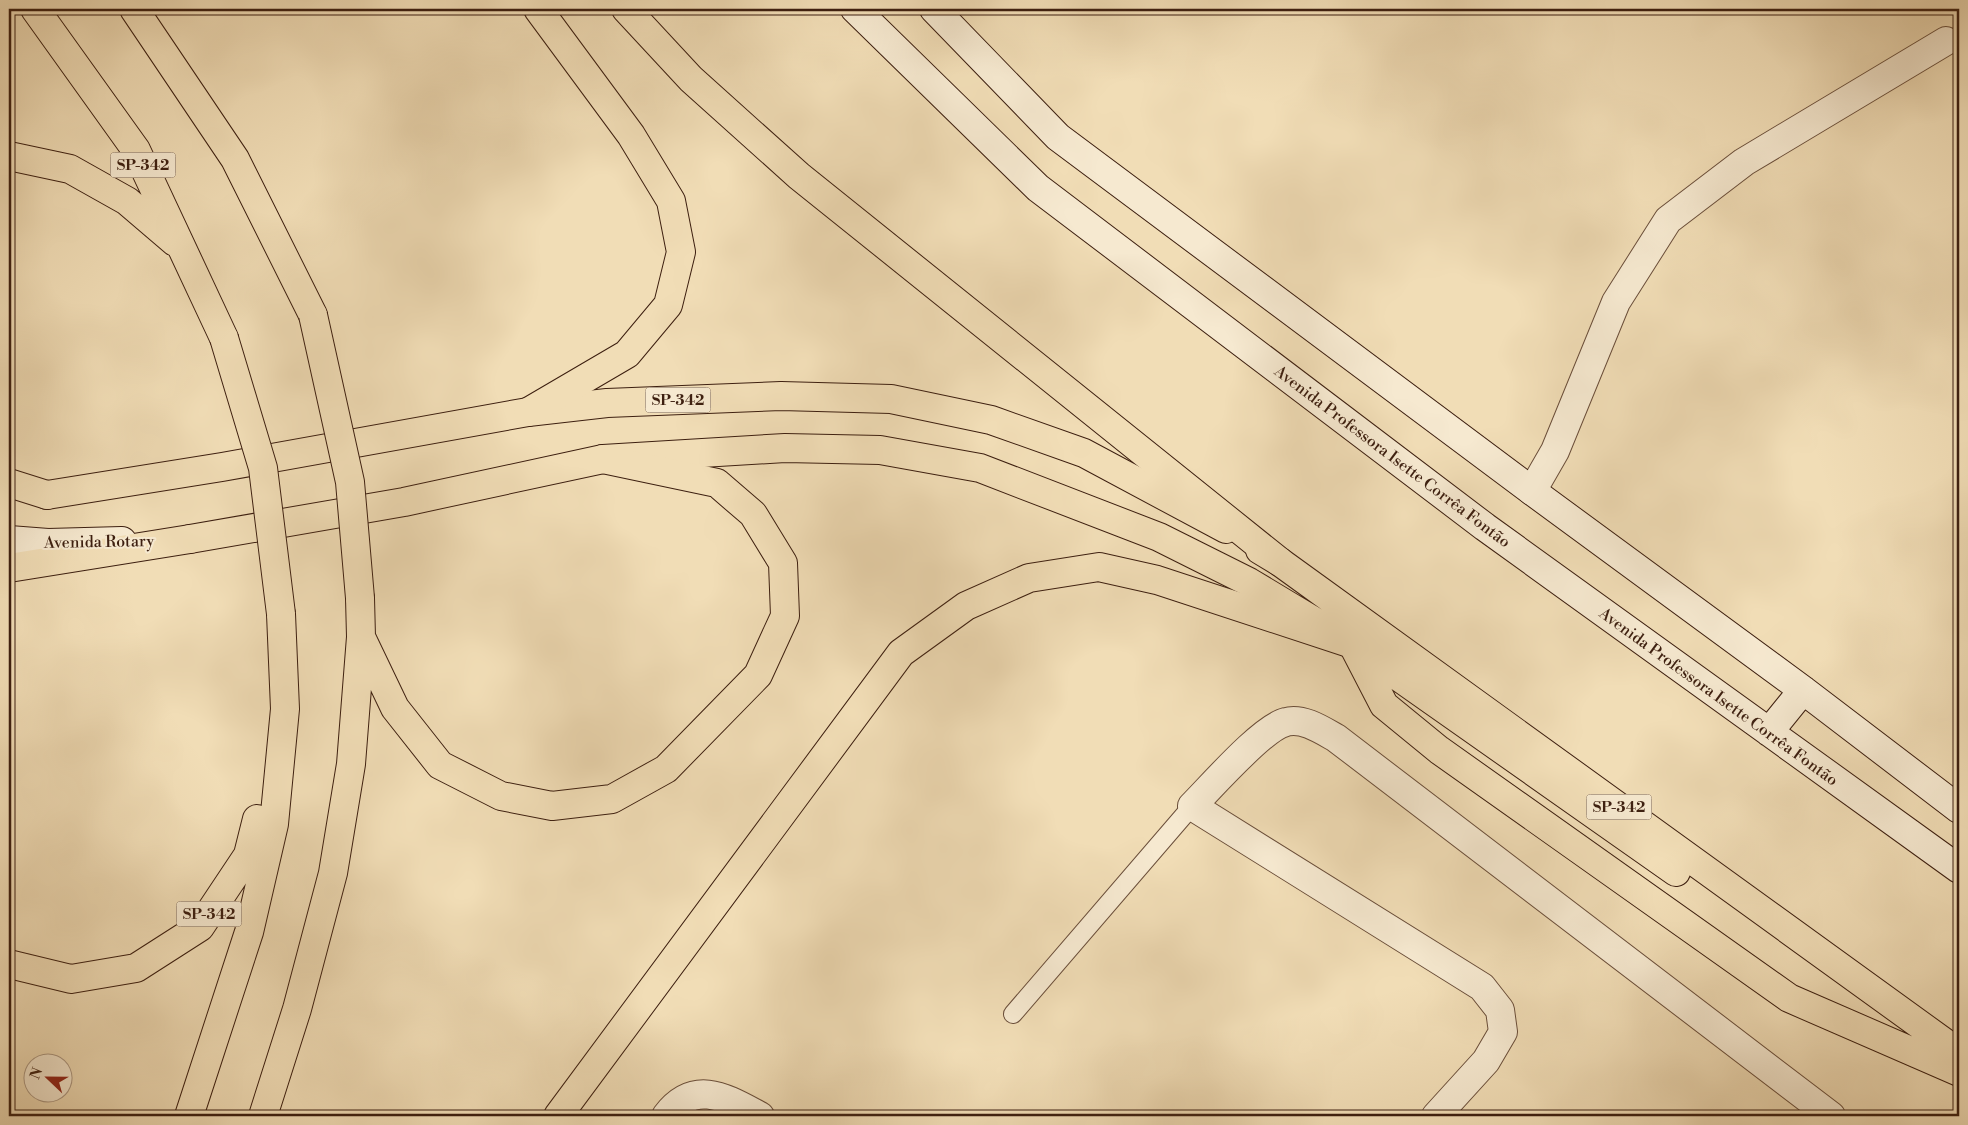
<svg xmlns="http://www.w3.org/2000/svg" width="1968" height="1125" viewBox="0 0 1968 1125" font-family="'Libre Bodoni',serif">
<rect width="100%" height="100%" fill="#f1ddb6"/>
<filter id="stains"><feTurbulence type="fractalNoise" baseFrequency=".004" numOctaves="4"/><feColorMatrix values="0 0 0 0 .2 0 0 0 0 .09 0 0 0 0 .02 0 0 0 .5 -.17"/></filter>
<radialGradient id="worn" r=".72"><stop offset=".6" stop-color="#630" stop-opacity="0"/><stop offset="1" stop-color="#630" stop-opacity=".3"/></radialGradient>
<g fill="none" stroke-linecap="round" stroke-linejoin="round">
<!-- lane casing -->
<g stroke="#6a4e3a" stroke-width="20">
<path id="lane" d="M 1013,1014 L 1192,806"/>
</g>
<!-- street casing -->
<g stroke="#6a4e3a" stroke-width="30">
<path id="street" d="M 1532,491 L 1555,451 L 1616,302 L 1668,220 L 1744,162 L 1946,41
M 666,1116 C 695,1078 726,1098 760,1116
M 1436,1116 L 1486,1061 L 1503,1032 L 1500,1010 L 1482,987 L 1192,806 C 1211,787 1263,727 1286,722 C 1302,717 1322,730 1336,738 L 1831,1116"/>
</g>
<!-- secondary casing -->
<g stroke="#3d1f10" stroke-width="30">
<path id="secondary" d="M 855,9 L 1038,188 L 1485,527 L 1959,869
M 934,9 L 1058,137 L 1532,491 L 1803,690 L 1959,809
M 9,540 L 48,543 L 122,541
M 1769,732 L 1803,690"/>
</g>
<!-- primary casing -->
<g stroke="#3d1f10" stroke-width="30">
<path id="primary" d="M 47,495 L 222,467 L 528,412 L 607,403 L 781,396 L 891,399 L 991,420 L 1084,453 L 1226,529
M 190,539 L 404,502 L 603,459 L 785,448 L 880,450 L 980,468 L 1159,537 L 1249,582 L 1352,644 L 1676,872
M 1260,550 L 1280,562 L 1959,1053
M 1354,647 L 1384,705 L 1439,750 L 1789,998 L 1959,1072"/>
</g>
<!-- highway casing -->
<g stroke="#3d1f10" stroke-width="30">
<path id="highway" d="M 35,9 L 136,150 L 224,338
M 134,9 L 235,159 L 313,315
M 626,9 L 691,79 L 799,176 L 1280,562
M 9,156 L 70,169 L 127,201 L 175,242
M 528,412 L 627,354 L 668,305 L 681,252 L 671,201 L 631,135 L 538,9
M 9,483 L 47,495
M 9,568 L 190,539
M 361,637 L 395,708 L 440,765 L 501,796 L 552,806 L 612,799 L 666,769 L 758,675 L 785,616 L 783,563 L 753,514 L 717,483 L 603,459
M 9,964 L 71,979 L 136,968 L 200,927 L 248,855 L 257,819
M 189,1116 L 249,932 L 274,824 L 285,709 L 281,614
M 263,1116 L 297,1009 L 333,873 L 351,764 L 361,637 L 360,598
M 558,1116 L 901,653 L 966,606 L 1029,578 L 1099,567 L 1157,580 L 1352,644"/>
</g>
<!-- lane -->
<use href="#lane" stroke="#f6e9d0" stroke-width="18"/>
<!-- street -->
<use href="#street" stroke="#f6e9d0" stroke-width="28"/>
<!-- secondary -->
<use href="#secondary" stroke="#f6e9d0" stroke-width="28"/>
<!-- primary -->
<use href="#primary" stroke="#f1ddb6" stroke-width="28"/>
<!-- highway -->
<use href="#highway" stroke="#f1ddb6" stroke-width="28"/>
<!-- highway-bridge casing -->
<g stroke="#3d1f10" stroke-width="30" stroke-linecap="butt">
<path id="highway-bridge" d="M 313,315 L 350,482 L 360,598
M 224,338 L 263,468 L 281,614"/>
</g>
<!-- highway-bridge -->
<use href="#highway-bridge" stroke="#f1ddb6" stroke-width="28"/>
</g>
<g text-anchor="middle" stroke-width="4" stroke-linejoin="round" paint-order="stroke">
<!-- shield labels -->
<g fill="#f6e9d0" stroke="#745c4a" stroke-width="1">
<rect x="110.5" y="152.5" width="65" height="25" rx="4"/>
<rect x="645.5" y="387.5" width="65" height="25" rx="4"/>
<rect x="1586.5" y="794.5" width="65" height="25" rx="4"/>
<rect x="176.5" y="901.5" width="65" height="25" rx="4"/>
</g>
<g font-size="15" font-weight="bold" fill="#3d1f10">
<text x="143" y="170">SP-342</text>
<text x="678" y="405">SP-342</text>
<text x="1619" y="812">SP-342</text>
<text x="209" y="919">SP-342</text>
</g>
<!-- street labels -->
<g font-size="16" fill="#3d1f10" stroke="#f6e9d0">
<text transform="translate(1393 456) rotate(37)" y="6">Avenida Professora Isette Corrêa Fontão</text>
<text transform="translate(99 541) rotate(-1)" y="6">Avenida Rotary</text>
<text transform="translate(1719 696) rotate(36)" y="6">Avenida Professora Isette Corrêa Fontão</text>
</g>
</g>
<!-- margin -->
<rect width="1968" height="1125" fill="none" stroke="#f1ddb6" stroke-width="30"/>
<rect x="10" y="10" width="1948" height="1105" fill="none" stroke="#3d1f10" stroke-width="2.5"/>
<rect x="15" y="15" width="1938" height="1095" fill="none" stroke="#3d1f10"/>
<!-- north arrow -->
<g transform="translate(48 1078) rotate(292)"><circle r="24" fill="#f6e9d0" stroke="#ac9883"/>
<path d="M0-4L9 19L0 12L-9 19Z" fill="#8f2418"/>
<text y="-8" font-size="14" font-weight="bold" text-anchor="middle" fill="#3d1f10">N</text>
</g>
<rect width="100%" height="100%" filter="url(#stains)"/>
<rect width="100%" height="100%" fill="url(#worn)"/>
</svg>
